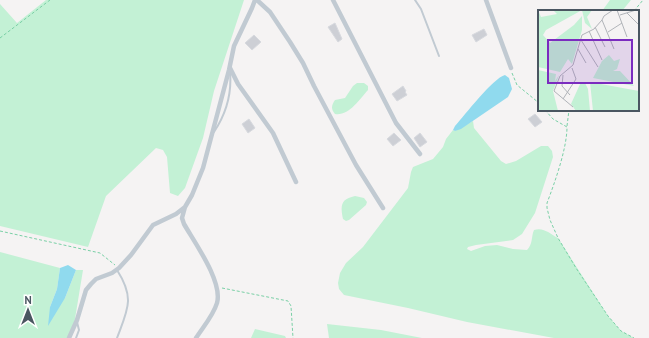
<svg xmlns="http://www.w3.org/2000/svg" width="649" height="338" viewBox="0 0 649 338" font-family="'PT Sans',sans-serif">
<rect width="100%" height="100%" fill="#f5f3f3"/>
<!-- green -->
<path fill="#c3f1d5" d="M 46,0 L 244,0 L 214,91 L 203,138 L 185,188 L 178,196 L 170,193 L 167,157 L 163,150 L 156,148 L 106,196 L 88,247 L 0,226 L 0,4 L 17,23 Z
M 610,0 L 631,0 L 622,11 L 602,11 Z
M 357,83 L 364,83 L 368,86 L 368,90 C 359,100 349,116 335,114 C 331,109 331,106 335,100 L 345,98 L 353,86 Z
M 473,121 L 474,128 L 501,161 L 506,164 L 516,161 L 541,146 L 548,146 L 552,151 L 553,157 L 535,213 L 522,234 L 513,240 L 476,245 L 468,247 L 467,249 L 471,251 L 485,246 L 497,245 L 513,249 L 527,250 C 533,244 531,237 534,230 C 544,227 550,234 558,238 L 608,316 L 621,331 L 634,338 L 554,338 L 467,322 L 408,308 L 344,295 L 339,289 L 338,283 L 340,273 L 346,263 L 363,247 L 408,188 L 411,172 L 413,167 L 433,159 L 443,147 L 446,139 L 453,130 L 455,131 Z
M 355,196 L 364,198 L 367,202 L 366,205 L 349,220 L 346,221 L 343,219 C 340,205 341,199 355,196 Z
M 0,252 L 60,268 L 57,289 L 50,307 L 65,298 L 76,270 L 83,270 L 73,331 L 69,338 L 0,338 Z
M 327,324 L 381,330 L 422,338 L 329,338 Z
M 255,329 L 285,336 L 286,338 L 251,338 Z"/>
<!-- water -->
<path fill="#90daee" d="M 505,75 L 509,78 L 512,89 L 508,97 L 461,129 L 455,131 L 453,130 L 455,126 C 465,115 493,78 505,75 Z
M 68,265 L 76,270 L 65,298 L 48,326 L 50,307 L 57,289 L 60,268 Z"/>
<!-- building -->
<path fill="#cdcfd5" stroke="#d7d9de" d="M 335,23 L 342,39 L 338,42 L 328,27 Z
M 484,29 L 487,35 L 476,42 L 472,35 Z
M 254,35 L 261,42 L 252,50 L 245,43 Z
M 403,86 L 406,91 L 405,92 L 407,95 L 397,101 L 392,94 Z
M 535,114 L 542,122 L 535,127 L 528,119 Z
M 249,119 L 255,128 L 248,133 L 242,124 Z
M 394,133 L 401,140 L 393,146 L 387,139 Z
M 420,133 L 427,142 L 420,147 L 414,138 Z"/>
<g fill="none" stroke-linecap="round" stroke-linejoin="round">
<!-- path -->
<path stroke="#7ad0a6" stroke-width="1" stroke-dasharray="3 2" stroke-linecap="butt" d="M 634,11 L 643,0
M 0,38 L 50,0
M 512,73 L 517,85 L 539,103
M 545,110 L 553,119 L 567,127 C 567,148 555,182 547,203 L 547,208 L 550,220 L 558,238 L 576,268 L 608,316 L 621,331 L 634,338
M 567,126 L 569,110
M 0,231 L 100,253 L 115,265
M 222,288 L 288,301 L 291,306 L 293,338"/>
<!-- service -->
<path stroke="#c1cad2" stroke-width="2" d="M 415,0 L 421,9 L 439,56
M 214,132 C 226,114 232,94 230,72
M 76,338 L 79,330 L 77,322
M 117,338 C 128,309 135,298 117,270"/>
<!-- minor -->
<path stroke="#c1cad2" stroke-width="4.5" d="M 257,0 L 270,12 L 290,42 L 303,63 L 314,86 L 356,165 L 383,208
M 333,0 L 396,123 L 420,154
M 486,0 L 511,68
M 230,68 L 238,84 L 273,133 L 296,182
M 185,207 L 182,218 L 184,224 C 195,243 223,282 217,303 C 213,316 203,327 196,338
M 69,338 L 77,320 L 86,290 L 91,284 L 96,279 L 112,273 L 119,268 L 131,255 L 153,225 L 176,214 L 185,207 L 192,195 L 203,168 L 229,70 L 234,46 L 252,8 L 255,0"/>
</g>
<!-- overview -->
<g transform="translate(538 10)">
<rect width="101" height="101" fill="#f5f3f3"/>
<path d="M 0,0 L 3,7 L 19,4 L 15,0 L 44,0 L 8,20 L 5,25 L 12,33 L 36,15 L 44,6 L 44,20 L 34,54 L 30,49 L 22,62 L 0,57 ZM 44,0 L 54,0 L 49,7 L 54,19 L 47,13 ZM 71,45 L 76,51 L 82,49 L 79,59 L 75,61 L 82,61 L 96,76 L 55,68 L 64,51 ZM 0,60 L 18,64 L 17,71 L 21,65 L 15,81 L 20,101 L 0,101 ZM 43,72 L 47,73 L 50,79 L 52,101 L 38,101 L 33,94 ZM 52,72 L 101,81 L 101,101 L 55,101 Z" fill="#c3f1d5"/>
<path fill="none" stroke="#b1b4b9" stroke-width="1" d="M 75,0 L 66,6 L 64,10 L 76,39M 79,0 L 89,27M 89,3 L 100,14M 82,5 L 98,0M 57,17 L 67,37M 51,21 L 64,50M 70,22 L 84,13M 43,30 L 60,57M 40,39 L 48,53M 25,65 L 24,76 L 32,85M 25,89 L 38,69 L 34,58M 35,97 L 16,81 L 22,66 L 35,55 L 44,25 L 56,19 L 64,10"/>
<path fill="#7b2cbf" fill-opacity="0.15" stroke="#7b2cbf" stroke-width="2" d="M 10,30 L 94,30 L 94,73 L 10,73 Z"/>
<rect width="101" height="101" fill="none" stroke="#4a5661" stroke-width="2"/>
</g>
<!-- north arrow -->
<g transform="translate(28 310)" stroke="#ffffff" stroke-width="3" paint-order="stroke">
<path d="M0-3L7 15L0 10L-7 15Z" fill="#4a5661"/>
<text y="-6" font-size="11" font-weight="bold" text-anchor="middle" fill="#4a5661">N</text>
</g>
</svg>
